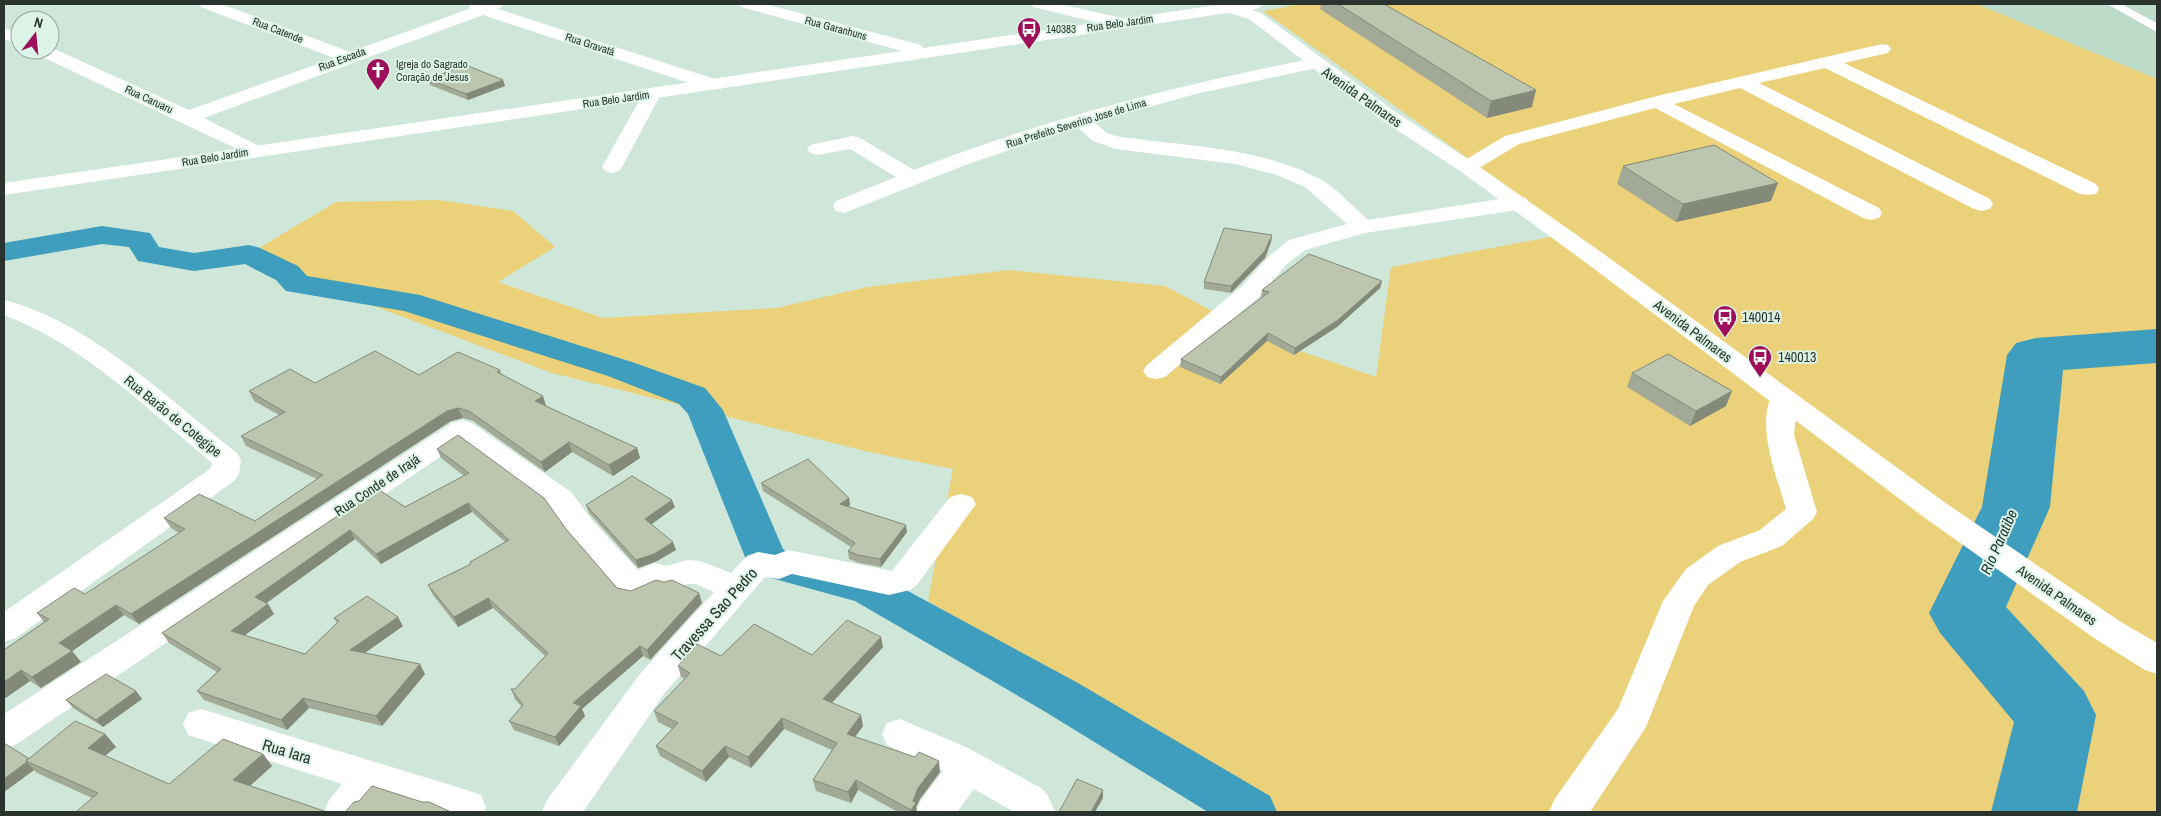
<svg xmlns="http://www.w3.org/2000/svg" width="2161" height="816" viewBox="0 0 2161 816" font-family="'Archivo Narrow',sans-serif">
<rect width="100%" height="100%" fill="#cee7d8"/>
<!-- built -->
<path fill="#bcdbc8" d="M 1977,4 L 2157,4 L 2157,79 Z"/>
<!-- green -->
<path fill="#ebd179" d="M 1301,4 L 1977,4 L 2157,79 L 2157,812 L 1278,812 L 928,601 L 953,469 L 865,451 L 552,373 L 329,289 L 249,254 L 336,202 L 439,200 L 513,211 L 555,247 L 498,282 L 603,318 L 777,308 L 867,287 L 1009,270 L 1165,286 L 1265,339 L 1376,377 L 1391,267 L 1571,233 L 1263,11 Z"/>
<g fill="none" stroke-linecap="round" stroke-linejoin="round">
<!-- canal -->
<path fill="#3f9ebd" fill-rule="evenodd" d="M 102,226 L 150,233 L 159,247 L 194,253 L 249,245 L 260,248 L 298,266 L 307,276 L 420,295 L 632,362 L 705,388 L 723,410 L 783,549 L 787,552 L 882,577 L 1078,683 L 1270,796 L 1277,812 L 1208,812 L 1044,711 L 855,601 L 757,574 L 745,557 L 688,414 L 679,404 L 608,376 L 404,311 L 286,291 L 276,280 L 245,264 L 194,271 L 138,261 L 129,247 L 102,244 L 4,261 L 4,243 Z"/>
<!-- river -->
<path fill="#3f9ebd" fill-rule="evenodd" d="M 2157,329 L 2157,363 L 2063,370 L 2050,507 L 2006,607 L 2084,691 L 2096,715 L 2077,812 L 1991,812 L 2014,722 L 1940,633 L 1929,613 L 1982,507 L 2007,355 L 2016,343 L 2036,338 Z"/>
<!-- service -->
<path fill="#fff" fill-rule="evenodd" d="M 2107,4 L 2121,4 L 2157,23 L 2157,32 Z"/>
<!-- minor -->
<path fill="#fff" fill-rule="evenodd" d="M 199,4 L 221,4 L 350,52 L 469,9 L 470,4 L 505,4 L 498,9 L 721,81 L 723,85 L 721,89 L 707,89 L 483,15 L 204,118 L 261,147 L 264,151 L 261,155 L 254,157 L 36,54 L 33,50 L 50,50 L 50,47 L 189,110 L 334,58 L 201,7 Z
M 1031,4 L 1059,4 L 1126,19 L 1128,23 L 1126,27 L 1120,28 L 1033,7 Z
M 1264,4 C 1258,12 1226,16 1220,8 L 1225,4 Z
M 4,28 L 20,34 L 20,45 L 4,39 Z
M 1882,44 L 1888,45 L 1891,49 L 1888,53 L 1844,63 L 2096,184 L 2099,189 L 2096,194 L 2088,195 L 2080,194 L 1825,68 L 1759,83 L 1990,199 L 1993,204 L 1990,209 L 1982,211 L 1974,209 L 1740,88 L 1674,104 L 1879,208 L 1882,213 L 1879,218 L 1871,220 L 1863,218 L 1655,108 L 1519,144 L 1474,171 L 1467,173 L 1460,171 L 1457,167 L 1460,163 L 1505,136 L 1657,96 Z
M 1315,58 L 1321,59 L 1324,63 L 1321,67 L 1196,94 L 1094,122 L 1107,133 L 1120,137 C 1185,146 1258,147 1318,178 C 1336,187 1352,206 1368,220 L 1518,196 L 1526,198 L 1529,203 L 1526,208 L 1518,210 L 1365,233 L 1305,250 L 1286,265 L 1261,295 L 1165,377 L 1156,379 L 1147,377 L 1143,371 L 1147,365 L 1243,285 L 1270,255 L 1289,240 L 1347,224 L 1305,187 L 1277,175 L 1235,164 L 1116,149 L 1093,141 L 1077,127 L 968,164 L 844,213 L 836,211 L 833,206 L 836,201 L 896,177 L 850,149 L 817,155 L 810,153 L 807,149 L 810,145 L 853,136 L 860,138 L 914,170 C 1045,119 1178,85 1315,58 Z
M 652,88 L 659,90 L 661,94 L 622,167 L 619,171 L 612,173 L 605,171 L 602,167 L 643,94 L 645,90 Z
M 4,300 C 87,320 171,401 237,453 L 241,460 L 239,474 L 234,481 L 16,638 L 4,642 L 4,612 L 210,469 L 212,463 C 147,409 84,345 4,315 Z
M 1784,390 L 1794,392 L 1798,398 L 1794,435 L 1817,512 L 1813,519 L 1782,546 L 1740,562 L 1708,585 L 1694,606 L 1646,727 L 1590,812 L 1549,812 L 1554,800 L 1618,709 L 1663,601 L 1686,569 L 1718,546 L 1760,530 L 1786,509 C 1777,477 1754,422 1774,392 Z
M 462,420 L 472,423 L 571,492 L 593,521 L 638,570 L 655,563 L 667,566 L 687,560 L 700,561 L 731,573 L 747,556 L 758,552 L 775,555 L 788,550 L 892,571 L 950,497 L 961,494 L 972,497 L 976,504 L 917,585 L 910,590 L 889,595 L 792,574 L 779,579 L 765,577 L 664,694 L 583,812 L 542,812 L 547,800 L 640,674 L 714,592 L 696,584 L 687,584 L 667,590 L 659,588 L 634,599 L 622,596 L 571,537 L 549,506 L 462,442 L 17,744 L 4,748 L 4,714 L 452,423 Z
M 201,709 L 467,790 L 481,795 L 486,807 L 484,812 L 430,812 L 379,796 L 366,812 L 324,812 L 329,800 L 342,784 L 188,735 L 183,724 L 188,713 Z
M 900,719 L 968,748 L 1041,788 L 1047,794 L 1055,812 L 1014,812 L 974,789 L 957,812 L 916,812 L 921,800 L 943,771 L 887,745 L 882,734 L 887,723 Z"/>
<!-- tertiary -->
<path fill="#fff" fill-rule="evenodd" d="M 739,4 L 765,4 L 921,45 L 923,48 L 1224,4 L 1234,5 L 1236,8 L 1228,13 L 4,195 L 4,183 L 902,51 L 741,7 Z"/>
<!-- secondary -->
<path fill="#fff" fill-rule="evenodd" d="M 1216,4 L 1233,4 L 1261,13 L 1394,111 L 1474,163 L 1601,252 L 1947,504 L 2121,622 L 2157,643 L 2157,674 L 2145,670 L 2097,640 L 1925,518 L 1585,262 L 1460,171 L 1380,119 L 1249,19 L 1222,11 Z"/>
</g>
<!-- wall -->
<path fill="#a2a996" d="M 1321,4 L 1384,4 L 1532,107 L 1487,118 L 1320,9 Z
M 428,79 L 503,80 L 505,86 L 468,100 L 430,85 Z
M 1623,166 L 1771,201 L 1676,222 L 1617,184 Z
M 1272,235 L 1271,242 L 1265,258 L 1231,293 L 1204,289 L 1204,282 Z
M 1382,281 L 1380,288 L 1337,327 L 1294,355 L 1267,341 L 1220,384 L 1180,367 L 1181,359 L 1261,298 L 1262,290 Z
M 500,370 L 502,375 L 546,406 L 637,448 L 640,458 L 613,476 L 572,452 L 545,472 L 473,421 L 463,418 L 451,421 L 139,624 L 124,615 L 72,651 L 81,662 L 41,688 L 30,681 L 4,699 L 4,650 L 44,622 L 37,613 L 85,594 L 179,533 L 171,528 L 164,518 L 255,521 L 317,479 L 246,446 L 241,436 L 279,415 L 254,401 L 249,391 L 315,383 Z
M 1632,373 L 1726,406 L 1690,426 L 1627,387 Z
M 437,449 L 566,529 L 617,588 L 631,591 L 702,603 L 650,660 L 643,656 L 582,709 L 585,716 L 559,746 L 514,730 L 509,721 L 522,707 L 515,699 L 511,689 L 515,689 L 545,656 L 493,608 L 458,627 L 433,595 L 428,585 L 470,564 L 470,562 L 505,542 L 472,512 L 381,564 L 355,539 L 266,603 L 268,604 L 274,614 L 245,635 L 305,654 L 337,623 L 334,618 L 403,626 L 365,653 L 425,674 L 382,726 L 309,708 L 287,730 L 204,700 L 197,691 L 217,672 L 169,643 L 162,633 L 378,489 L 405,507 L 464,476 L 441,458 Z
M 761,483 L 849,498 L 850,505 L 848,507 L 907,532 L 881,567 L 859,563 L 849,559 L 848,551 L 851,547 L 763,491 Z
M 586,505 L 675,507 L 651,524 L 676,550 L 657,561 L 638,568 L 589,513 Z
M 883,647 L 832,703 L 863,726 L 855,737 L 940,772 L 920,799 L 916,807 L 917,812 L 898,812 L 858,790 L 851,803 L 816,791 L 813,780 L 832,750 L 784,729 L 751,768 L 729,757 L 706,782 L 660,756 L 656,746 L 672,729 L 658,722 L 654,711 L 685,679 L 681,677 L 678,666 L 721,656 L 812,655 Z
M 136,691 L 142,699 L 103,727 L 73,708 L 66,700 Z
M 105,734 L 116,747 L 105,756 L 169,784 L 263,754 L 272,766 L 250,786 L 92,798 L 37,773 L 34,770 L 4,792 L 4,743 L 28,758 Z"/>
<!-- shaded-wall -->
<path fill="#848a7a" d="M 503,80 L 505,86 L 468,100 L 466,94 Z
M 1536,90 L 1532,107 L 1487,118 L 1491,101 Z
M 1778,183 L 1771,201 L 1676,222 L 1683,204 Z
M 1272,235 L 1271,242 L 1265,258 L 1231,293 L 1231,286 Z
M 1382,281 L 1380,288 L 1337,327 L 1294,355 L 1295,348 Z
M 1268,333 L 1267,341 L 1220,384 L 1221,377 Z
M 1732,391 L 1726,406 L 1690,426 L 1696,411 Z
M 543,396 L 546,406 L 535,401 Z
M 458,408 L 463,418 L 451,421 L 139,624 L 131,614 L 447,411 Z
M 569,442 L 572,452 L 545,472 L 541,462 Z
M 637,448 L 640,458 L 613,476 L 609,465 Z
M 849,498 L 850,505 L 841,512 L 840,504 Z
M 672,500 L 675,507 L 648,527 L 645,519 Z
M 468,503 L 472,512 L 381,564 L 376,554 Z
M 906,525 L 907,532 L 881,567 L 880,559 Z
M 350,530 L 355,539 L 261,607 L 255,597 Z
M 673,542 L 676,550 L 657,561 L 638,568 L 636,560 Z
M 699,593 L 702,603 L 650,660 L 647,650 Z
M 488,598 L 493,608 L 458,627 L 454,617 Z
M 268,604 L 274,614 L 238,640 L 231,631 Z
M 116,605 L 124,615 L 68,654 L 59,643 Z
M 398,617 L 403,626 L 356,659 L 350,650 Z
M 881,637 L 883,647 L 825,710 L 823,699 Z
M 640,646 L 643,656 L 582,709 L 585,716 L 559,746 L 555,737 L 573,703 Z
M 72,651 L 81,662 L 41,688 L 32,677 Z
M 420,664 L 425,674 L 382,726 L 376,716 Z
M 21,670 L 30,681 L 4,699 L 4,682 Z
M 136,691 L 142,699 L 103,727 L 96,720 Z
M 303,698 L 309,708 L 287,730 L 281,720 Z
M 861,715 L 863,726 L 849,745 L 847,734 Z
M 782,718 L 784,729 L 751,768 L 748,757 Z
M 105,734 L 116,747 L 99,760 L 88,748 Z
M 725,746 L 729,757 L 706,782 L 702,771 Z
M 263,754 L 272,766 L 243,792 L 233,780 Z
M 939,761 L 940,772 L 920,799 L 916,807 L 917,812 L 911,812 L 911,810 L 913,801 L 918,788 Z
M 27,762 L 34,770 L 4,792 L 4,779 Z
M 856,780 L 858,790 L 851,803 L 848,792 Z
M 1103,790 L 1103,798 L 1095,812 L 1091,812 Z"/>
<!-- building -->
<path fill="#bcc5ae" stroke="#848a7a" d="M 1338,4 L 1384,4 L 1536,90 L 1491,101 Z
M 466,65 L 503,80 L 466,94 L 428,79 Z
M 1714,145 L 1778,183 L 1683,204 L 1623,166 Z
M 1224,228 L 1272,235 L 1265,251 L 1231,286 L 1204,282 Z
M 1309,254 L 1382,281 L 1338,320 L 1295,348 L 1268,333 L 1221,377 L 1181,359 L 1269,292 L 1262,290 Z
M 375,351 L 419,375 L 458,352 L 500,370 L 497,372 L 543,396 L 535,401 L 637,448 L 609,465 L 569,442 L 541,462 L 469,411 L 458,408 L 447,411 L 131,614 L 116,605 L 59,643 L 72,651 L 32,677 L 21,670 L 4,682 L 4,650 L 49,619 L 37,613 L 74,588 L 85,594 L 185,529 L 164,518 L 199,494 L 255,521 L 323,475 L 241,436 L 285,412 L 249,391 L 290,369 L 315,383 Z
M 1668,354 L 1732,391 L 1696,411 L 1632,373 Z
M 458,435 L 544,498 L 566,529 L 617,588 L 631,591 L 656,580 L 664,582 L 672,580 L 699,593 L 647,650 L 640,646 L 573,703 L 581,706 L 555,737 L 509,721 L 523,705 L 511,689 L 515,689 L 548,653 L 488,598 L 454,617 L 428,585 L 471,564 L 470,562 L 509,540 L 468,503 L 376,554 L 350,530 L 255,597 L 268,604 L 231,631 L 305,654 L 339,621 L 334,618 L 367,596 L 398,617 L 350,650 L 420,664 L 376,716 L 303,698 L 281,720 L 197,691 L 221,669 L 162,633 L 378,489 L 405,507 L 469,473 L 437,449 Z
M 808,459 L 849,498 L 840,504 L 906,525 L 880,559 L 858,555 L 848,551 L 855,543 L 761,483 Z
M 632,476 L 672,500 L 645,519 L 673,542 L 654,554 L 636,560 L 586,505 Z
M 847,620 L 881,637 L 823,699 L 861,715 L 847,734 L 915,757 L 919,752 L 939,761 L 918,788 L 913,801 L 916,803 L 911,810 L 856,780 L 848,792 L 813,780 L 837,743 L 782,718 L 748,757 L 725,746 L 702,771 L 656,746 L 678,723 L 654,711 L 690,673 L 678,666 L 697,644 L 721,656 L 754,624 L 812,655 Z
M 106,674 L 136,691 L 96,720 L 66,700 Z
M 75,721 L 105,734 L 88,748 L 169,784 L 223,739 L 263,754 L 233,780 L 327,812 L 76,812 L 98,793 L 26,761 Z
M 4,743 L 28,758 L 26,761 L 27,762 L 4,779 Z
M 1077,779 L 1103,790 L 1091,812 L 1059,812 Z
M 372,786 L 422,802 L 429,802 L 451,812 L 345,812 L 354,802 L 359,801 Z"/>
<!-- icons -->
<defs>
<g id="bus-pin" transform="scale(1.25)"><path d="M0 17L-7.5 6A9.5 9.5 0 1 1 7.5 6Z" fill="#9d0e5b" stroke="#dbf4e5"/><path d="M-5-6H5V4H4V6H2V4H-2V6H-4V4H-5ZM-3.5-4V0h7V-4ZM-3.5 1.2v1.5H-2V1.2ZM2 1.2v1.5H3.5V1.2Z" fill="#fff"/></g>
<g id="church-pin" transform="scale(1.25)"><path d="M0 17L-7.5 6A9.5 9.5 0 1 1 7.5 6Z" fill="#9d0e5b" stroke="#dbf4e5"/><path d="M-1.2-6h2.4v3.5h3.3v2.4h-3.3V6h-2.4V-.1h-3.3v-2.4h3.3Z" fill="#fff"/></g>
</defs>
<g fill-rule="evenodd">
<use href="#bus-pin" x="1029" y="29"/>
<use href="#church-pin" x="378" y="70"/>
<use href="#bus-pin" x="1725" y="317"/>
<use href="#bus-pin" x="1760" y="357"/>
</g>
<g text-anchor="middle" stroke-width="4" stroke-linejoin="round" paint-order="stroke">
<!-- far-street labels -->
<g font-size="11" fill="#2a332d" stroke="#dbf4e5">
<text transform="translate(1120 23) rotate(-8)" y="4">Rua Belo Jardim</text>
<text transform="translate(836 28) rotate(15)" y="4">Rua Garanhuns</text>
<text transform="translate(278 30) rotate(21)" y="4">Rua Catende</text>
<text transform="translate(590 44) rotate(18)" y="4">Rua Gravatá</text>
<text transform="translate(342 59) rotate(-20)" y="4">Rua Escada</text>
<text transform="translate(149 99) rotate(25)" y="4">Rua Caruaru</text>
<text transform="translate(616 99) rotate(-8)" y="4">Rua Belo Jardim</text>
<text transform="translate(1076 123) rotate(-17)" y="4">Rua Prefeito Severino Jose de Lima</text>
<text transform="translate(215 157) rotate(-9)" y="4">Rua Belo Jardim</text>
</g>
<!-- far-poi labels -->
<g font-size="11" fill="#2a332d" stroke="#dbf4e5" text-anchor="start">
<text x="1046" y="33">140383</text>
<text x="396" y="68">Igreja do Sagrado<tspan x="396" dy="13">Coração de Jesus</tspan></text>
</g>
<!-- street labels -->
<g font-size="14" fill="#2a332d" stroke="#dbf4e5">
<text transform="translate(1362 97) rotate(35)" y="5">Avenida Palmares</text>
<text transform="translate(1693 331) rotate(37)" y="5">Avenida Palmares</text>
<text transform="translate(173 416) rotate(39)" y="5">Rua Barão de Cotegipe</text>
<text transform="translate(377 485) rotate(-34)" y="5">Rua Conde de Irajá</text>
<text transform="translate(2057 595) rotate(35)" y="5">Avenida Palmares</text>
</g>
<!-- poi labels -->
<g font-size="14" fill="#2a332d" stroke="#dbf4e5" text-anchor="start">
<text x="1742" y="322">140014</text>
<text x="1778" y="362">140013</text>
</g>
<!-- water labels -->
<g font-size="15" font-style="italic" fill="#1b3038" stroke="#dbf4e5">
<text transform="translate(1999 542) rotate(-66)" y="5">Rio Paratibe</text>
</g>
<!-- near-street labels -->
<g font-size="16" fill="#2a332d" stroke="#dbf4e5">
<text transform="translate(714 614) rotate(-48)" y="6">Travessa Sao Pedro</text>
<text transform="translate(287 751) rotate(17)" y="6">Rua Iara</text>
</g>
</g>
<!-- border -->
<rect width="2161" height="816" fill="none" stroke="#2a332d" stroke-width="10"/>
<!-- north arrow -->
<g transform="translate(35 35) rotate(16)"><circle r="24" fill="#dbf4e5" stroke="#94a79b"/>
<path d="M0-4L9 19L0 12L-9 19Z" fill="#9d0e5b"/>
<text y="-8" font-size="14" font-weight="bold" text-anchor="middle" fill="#2a332d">N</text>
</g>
</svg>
